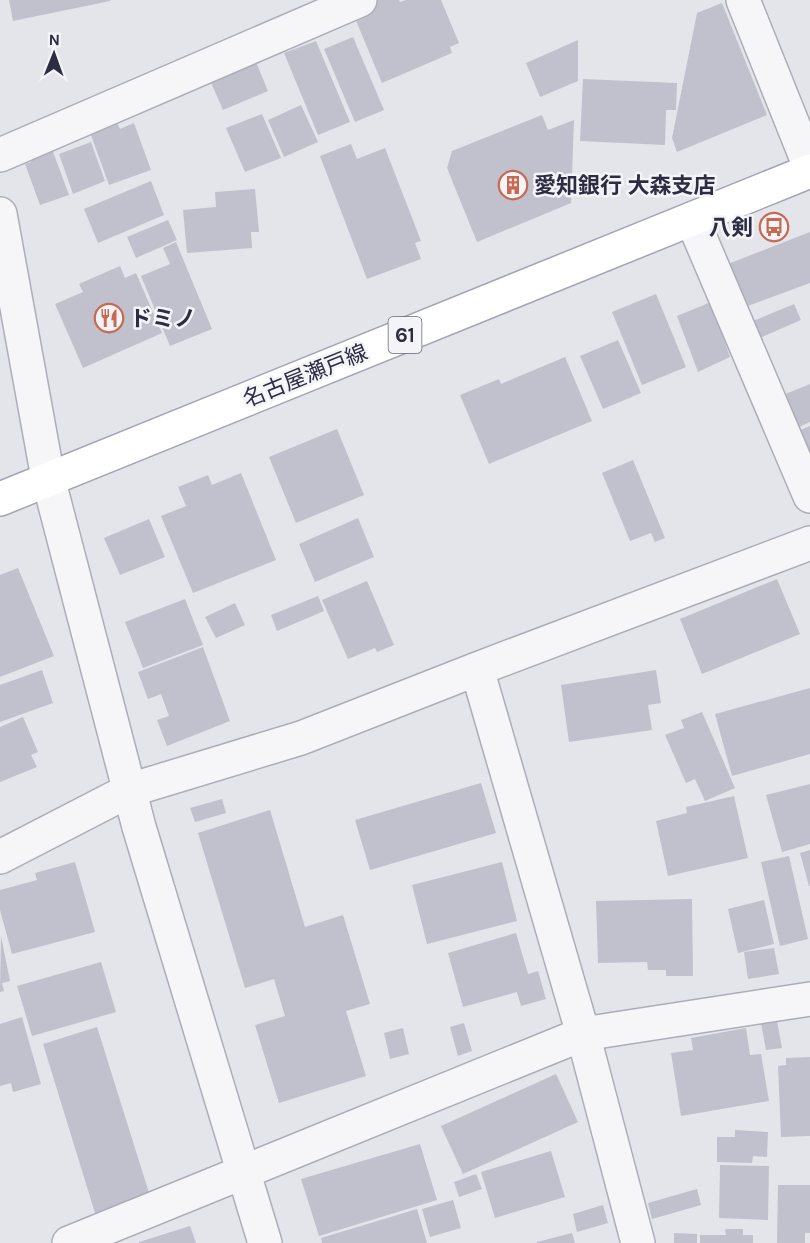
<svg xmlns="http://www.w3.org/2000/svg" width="810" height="1243" viewBox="0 0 810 1243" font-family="Karla,'Noto Sans JP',sans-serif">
<rect width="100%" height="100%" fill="#e4e4eb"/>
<!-- building -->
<path fill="#c1c1ce" d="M 9,0 L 110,0 L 110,1 L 13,21 Z
M 378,0 L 399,0 L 400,2 L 406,0 L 441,0 L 459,43 L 450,47 L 452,53 L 382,83 L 352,11 Z
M 722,3 L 767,115 L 677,152 L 672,138 L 697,13 Z
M 353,37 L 384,110 L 355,122 L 324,49 Z
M 578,40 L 578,81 L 540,97 L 526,63 Z
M 316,41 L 350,122 L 318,135 L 284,53 Z
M 252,52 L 268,91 L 223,110 L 206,71 Z
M 583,79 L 677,83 L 676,110 L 666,110 L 665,145 L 580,141 Z
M 301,105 L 318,142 L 284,157 L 268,120 Z
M 262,114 L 281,158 L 245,172 L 226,128 Z
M 542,115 L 548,130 L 574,120 L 571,203 L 477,242 L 447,168 L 452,151 Z
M 115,118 L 120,129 L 134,123 L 151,170 L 109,185 L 88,127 Z
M 49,141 L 69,195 L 40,205 L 25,164 L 31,162 L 26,149 Z
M 91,142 L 105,181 L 73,194 L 59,154 Z
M 351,144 L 357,159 L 385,148 L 421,241 L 415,243 L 421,259 L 367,279 L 320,156 Z
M 151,181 L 164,215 L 98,243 L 84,209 Z
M 255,189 L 259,232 L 251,232 L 252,248 L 187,253 L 183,210 L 216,207 L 215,192 Z
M 168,220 L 177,240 L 136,258 L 127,237 Z
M 810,232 L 810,283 L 745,307 L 728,264 Z
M 176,242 L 212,329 L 170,346 L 141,276 L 170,264 L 163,248 Z
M 120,266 L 125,278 L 136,273 L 162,333 L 83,368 L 55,304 L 83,292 L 79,284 Z
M 656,294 L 686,367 L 642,385 L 612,312 Z
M 711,302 L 730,357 L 698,372 L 677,316 Z
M 794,304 L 801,320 L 760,338 L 753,321 Z
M 618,340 L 641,393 L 603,409 L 580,356 Z
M 565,357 L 592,421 L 489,464 L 460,395 L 499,379 L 501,384 Z
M 810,384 L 810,422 L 797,428 L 783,395 Z
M 810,426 L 810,461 L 798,431 Z
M 337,429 L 364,495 L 296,523 L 269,457 Z
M 633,460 L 665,538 L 655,542 L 651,533 L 630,541 L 602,473 Z
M 241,473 L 276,560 L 193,593 L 161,516 L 186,506 L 178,487 L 208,475 L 212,485 Z
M 358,518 L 374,557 L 315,582 L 299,544 Z
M 149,519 L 165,557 L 120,575 L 104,538 Z
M 18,568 L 54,656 L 0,677 L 0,575 Z
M 777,579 L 800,634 L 702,674 L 680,619 Z
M 367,581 L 394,645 L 377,652 L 375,648 L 348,659 L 322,600 Z
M 318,596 L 324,611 L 277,631 L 271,615 Z
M 185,599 L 203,645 L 143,668 L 125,622 Z
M 235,603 L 245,625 L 216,638 L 205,617 Z
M 203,647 L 230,721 L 167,746 L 157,720 L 169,716 L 161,694 L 148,699 L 138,672 Z
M 42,670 L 53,703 L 0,722 L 0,685 Z
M 656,670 L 661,703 L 648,705 L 652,730 L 569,742 L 561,685 Z
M 810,688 L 810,754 L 732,776 L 715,714 Z
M 702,712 L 735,788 L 705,801 L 695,779 L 686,783 L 665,735 L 684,728 L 681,720 Z
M 23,717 L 38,752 L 31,755 L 37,767 L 0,782 L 0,727 Z
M 481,783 L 496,833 L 370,870 L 355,820 Z
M 810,784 L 810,844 L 782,852 L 766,795 Z
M 734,796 L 748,858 L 668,876 L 656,821 L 687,813 L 686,807 Z
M 222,799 L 226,813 L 195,822 L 190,808 Z
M 270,810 L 305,927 L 343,915 L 370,1004 L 346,1011 L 366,1076 L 279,1103 L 255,1025 L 285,1016 L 274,979 L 245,988 L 198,833 Z
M 810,850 L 810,886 L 809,886 L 800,853 Z
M 789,856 L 808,939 L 780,946 L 761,862 Z
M 75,862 L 95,932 L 12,954 L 0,910 L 0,890 L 37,880 L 35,873 Z
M 502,862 L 517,921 L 427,944 L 412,885 Z
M 692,899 L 693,976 L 666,976 L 666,970 L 648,970 L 647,962 L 598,963 L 596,901 Z
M 764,900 L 774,944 L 738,953 L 728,909 Z
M 516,933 L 528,974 L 538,971 L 546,999 L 521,1006 L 517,992 L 463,1007 L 448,953 Z
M 1,936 L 10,981 L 2,983 L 4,991 L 0,992 Z
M 774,948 L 779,974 L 748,979 L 744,952 Z
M 101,962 L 116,1012 L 32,1036 L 17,986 Z
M 22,1017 L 41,1084 L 13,1092 L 11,1083 L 0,1086 L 0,1024 Z
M 777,1021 L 782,1048 L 766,1050 L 761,1023 Z
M 464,1023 L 472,1051 L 458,1056 L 450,1027 Z
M 97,1027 L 150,1196 L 95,1213 L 43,1044 Z
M 403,1028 L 409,1054 L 390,1059 L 384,1033 Z
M 746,1028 L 750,1055 L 761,1054 L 769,1101 L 681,1116 L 671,1053 L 693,1050 L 691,1038 Z
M 810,1057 L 810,1136 L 781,1137 L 778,1066 L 786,1065 L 786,1058 Z
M 556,1074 L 578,1122 L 463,1174 L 441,1126 Z
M 735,1130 L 768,1132 L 767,1157 L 753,1156 L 752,1163 L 717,1162 L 717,1137 L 735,1137 Z
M 420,1144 L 437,1200 L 319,1236 L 301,1179 Z
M 551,1151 L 565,1197 L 495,1218 L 481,1172 Z
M 720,1165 L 769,1166 L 768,1220 L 719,1218 Z
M 476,1174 L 482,1189 L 459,1197 L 454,1182 Z
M 778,1185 L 810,1185 L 810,1233 L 805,1233 L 805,1243 L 777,1243 Z
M 697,1189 L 701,1205 L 652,1219 L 648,1203 Z
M 453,1200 L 461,1228 L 430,1237 L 422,1209 Z
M 603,1205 L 608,1223 L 577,1232 L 573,1214 Z
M 417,1209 L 427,1243 L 322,1243 L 321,1238 Z
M 190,1226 L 196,1243 L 139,1243 L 139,1242 Z
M 725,1229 L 743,1229 L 743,1235 L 753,1235 L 753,1243 L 700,1243 L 700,1235 L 726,1235 Z
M 572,1233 L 575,1243 L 537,1243 L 537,1242 Z
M 674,1233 L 697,1234 L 697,1243 L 674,1243 Z"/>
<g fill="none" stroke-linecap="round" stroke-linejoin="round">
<!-- minor casing -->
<g stroke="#adadb9" stroke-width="36">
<path id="minor" d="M 743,0 L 810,167
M 0,155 L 360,0
M 0,214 L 48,478 L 139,827 L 265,1243
M 692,219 L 810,496
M 477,669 L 583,1034 L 638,1243
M 0,857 L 130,790 L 301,738 L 477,669 L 810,543
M 69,1243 L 583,1034 L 810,999"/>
</g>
<!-- major casing -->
<g stroke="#a4a4b6" stroke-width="36">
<path id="major" d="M 0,499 L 810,171"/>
</g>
<!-- minor -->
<use href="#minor" stroke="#f6f6f9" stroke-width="33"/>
<!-- major -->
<use href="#major" stroke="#fff" stroke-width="33"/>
</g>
<!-- icons -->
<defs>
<g id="building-ring" transform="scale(1.5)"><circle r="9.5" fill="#f4f4f8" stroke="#c86a51" stroke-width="1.5"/><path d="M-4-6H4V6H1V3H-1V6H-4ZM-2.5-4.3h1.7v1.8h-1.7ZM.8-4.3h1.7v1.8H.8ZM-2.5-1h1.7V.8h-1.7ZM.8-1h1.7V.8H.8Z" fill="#c86a51"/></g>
<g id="bus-ring" transform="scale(1.5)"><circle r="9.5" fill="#f4f4f8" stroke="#c86a51" stroke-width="1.5"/><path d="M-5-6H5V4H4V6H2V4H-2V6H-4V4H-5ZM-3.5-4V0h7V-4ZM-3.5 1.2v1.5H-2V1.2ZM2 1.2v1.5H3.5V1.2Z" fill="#c86a51"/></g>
<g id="restaurant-ring" transform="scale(1.5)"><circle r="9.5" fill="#f4f4f8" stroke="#c86a51" stroke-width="1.5"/><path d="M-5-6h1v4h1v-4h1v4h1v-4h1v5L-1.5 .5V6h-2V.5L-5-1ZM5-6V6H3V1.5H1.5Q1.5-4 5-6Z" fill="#c86a51"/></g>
</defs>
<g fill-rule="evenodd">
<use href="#building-ring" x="513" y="185"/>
<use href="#bus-ring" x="774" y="227"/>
<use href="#restaurant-ring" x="109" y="318"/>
</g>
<g text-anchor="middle" stroke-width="5" stroke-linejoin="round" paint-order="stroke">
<!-- shield labels -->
<rect fill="#f4f4f8" stroke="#686879" stroke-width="1.5" x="388.5" y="317" width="33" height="36" rx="4.5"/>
<g font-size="21" font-weight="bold" fill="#2c2c43">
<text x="405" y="342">61</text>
</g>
<!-- poi labels -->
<g font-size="22" font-weight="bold" fill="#2c2c43" stroke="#f4f4f8" text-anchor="start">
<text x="534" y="193">愛知銀行 大森支店</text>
<text x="753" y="235" text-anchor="end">八剣</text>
<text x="130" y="326">ドミノ</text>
</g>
<!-- street labels -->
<g font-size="22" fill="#2c2c43" stroke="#f4f4f8">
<text transform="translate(305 375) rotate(-22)" y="8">名古屋瀬戸線</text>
</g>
</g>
<!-- north arrow -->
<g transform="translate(54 54) rotate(1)" stroke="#f4f4f8" stroke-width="4.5" paint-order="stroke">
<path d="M0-4.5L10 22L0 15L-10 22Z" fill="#2c2c43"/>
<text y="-9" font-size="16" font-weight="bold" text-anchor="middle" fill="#2c2c43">N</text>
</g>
</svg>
